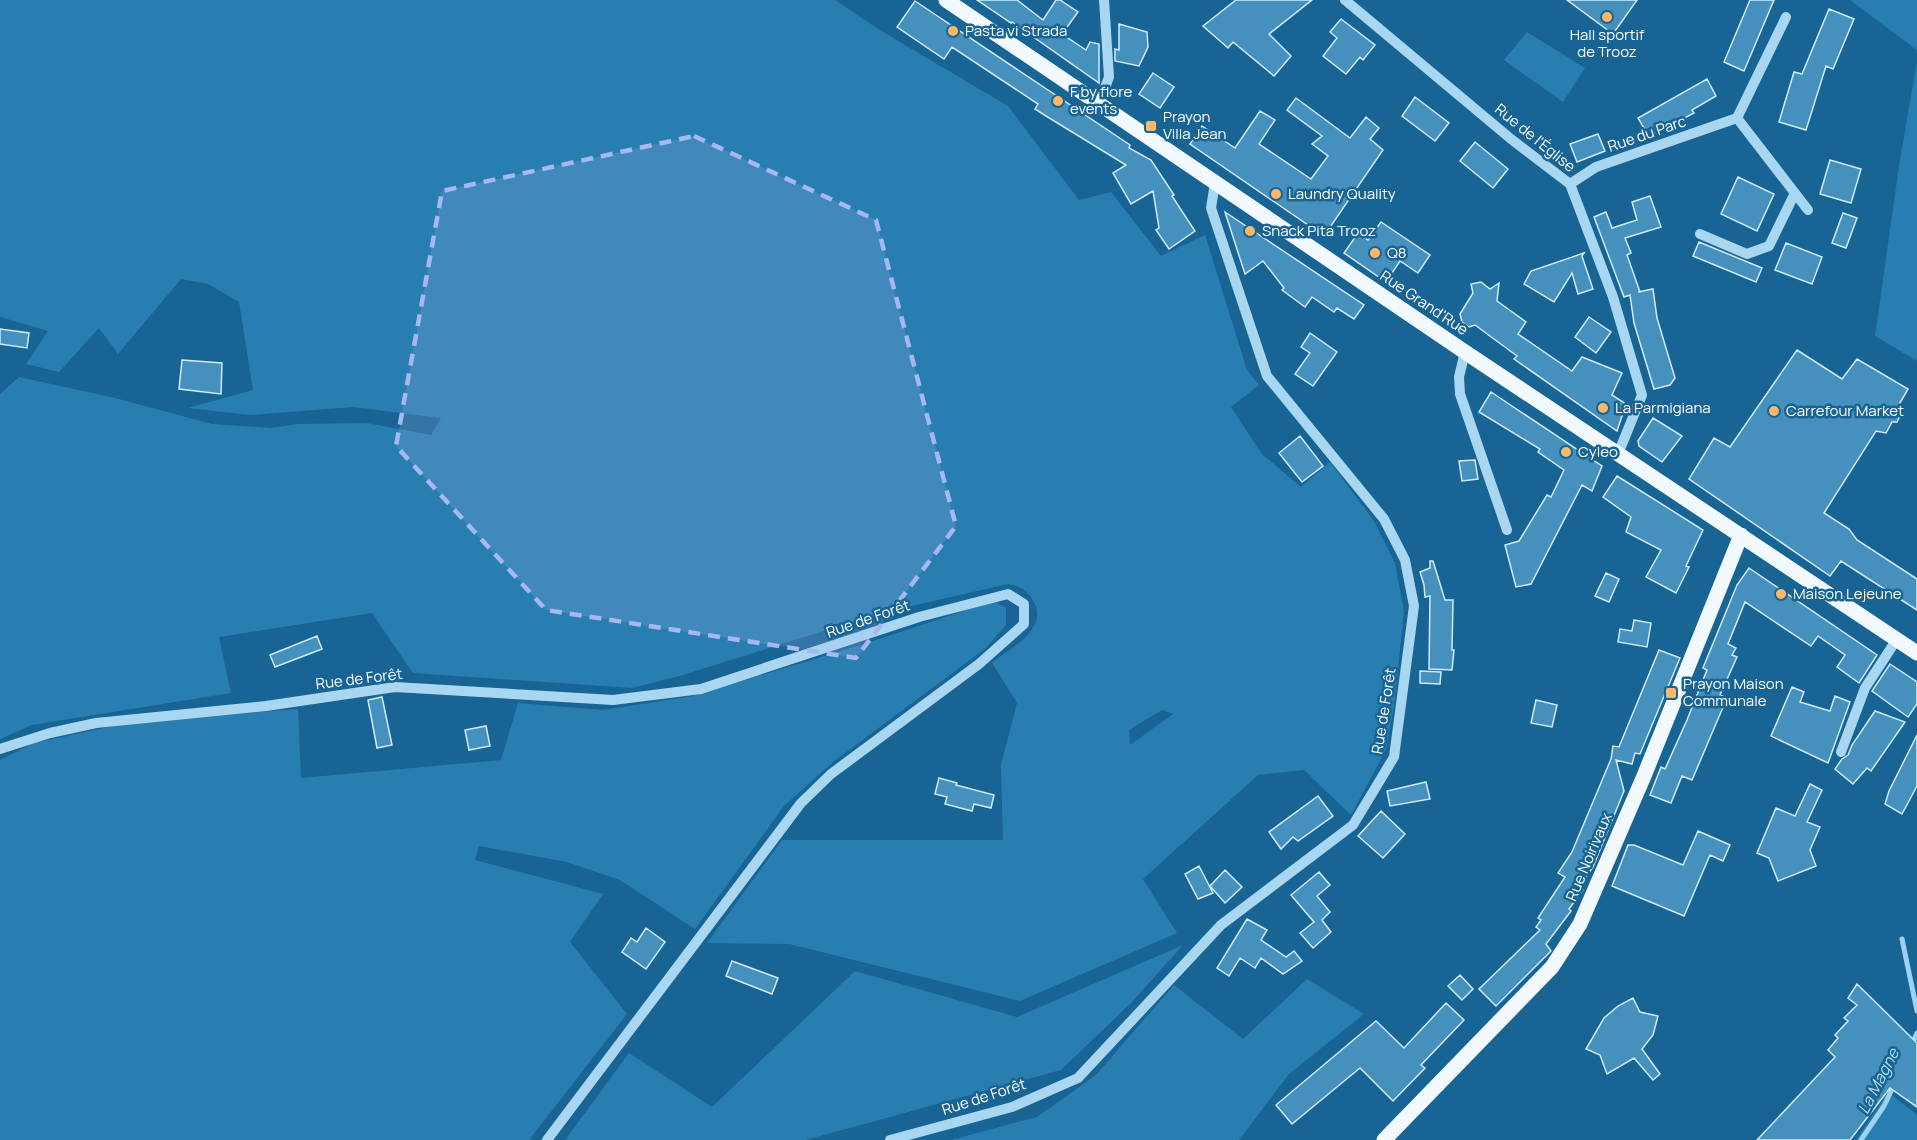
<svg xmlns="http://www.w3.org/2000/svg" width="1917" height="1140" viewBox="0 0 1917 1140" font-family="Manrope,sans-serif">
<rect width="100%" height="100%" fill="#186494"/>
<!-- green -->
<path fill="#287eb0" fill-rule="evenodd" d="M 0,0 L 835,0 L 878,29 L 1008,106 L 1079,200 L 1111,192 L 1161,256 L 1205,235 L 1247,370 L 1259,385 L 1231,407 L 1262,454 L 1301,487 L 1330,462 L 1374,521 L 1395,563 L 1404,611 L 1395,699 L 1386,750 L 1351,815 L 1304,770 L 1258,775 L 1143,879 L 1177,933 L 1020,1001 L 789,944 L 707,943 L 782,840 L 1003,840 L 1001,765 L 1017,703 L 992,663 C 1009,649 1049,629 1034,602 C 1028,590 1020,586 1008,584 L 881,613 L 683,675 L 632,688 L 413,673 L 372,613 L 219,637 L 231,693 L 32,725 L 0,739 L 0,394 L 19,377 L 115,398 L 212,424 L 271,428 L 297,424 L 367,423 L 431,435 L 441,418 L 353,407 L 250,415 L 188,408 L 253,390 L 239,302 L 208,284 L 181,279 L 118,354 L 99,328 L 59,372 L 26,364 L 48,331 L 0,317 ZM 1162,710 L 1173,714 L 1130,745 L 1129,730 Z
M 1850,0 L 1917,0 L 1917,50 Z
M 1527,32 L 1585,68 L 1563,102 L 1504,60 Z
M 1917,61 L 1917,361 L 1875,336 L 1899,166 Z
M 994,601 L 1006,608 L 1006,625 L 986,648 L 833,762 L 784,806 L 695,929 L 620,880 L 567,862 L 479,846 L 475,860 L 603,894 L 570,942 L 627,1014 L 529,1140 L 0,1140 L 0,760 L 34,743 L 133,722 L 298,709 L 301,778 L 501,760 L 518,703 L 603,710 L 693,696 L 867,643 Z
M 1183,945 L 1131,1003 L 1061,1070 L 806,1140 L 565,1140 L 629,1053 L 712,1107 L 855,971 L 1017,1017 Z
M 1307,979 L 1364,1014 L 1289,1074 L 1239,1140 L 951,1140 L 1037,1117 L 1096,1075 L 1174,985 L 1243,1039 Z
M 1888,1092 L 1917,1115 L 1917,1140 L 1856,1140 Z"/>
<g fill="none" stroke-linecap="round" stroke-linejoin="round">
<!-- stream -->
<path stroke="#9cd3f2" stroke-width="5" d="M 1902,939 L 1917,1011
M 1911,1046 L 1917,1033
M 1861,1140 L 1884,1106 L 1894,1085"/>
</g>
<!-- building -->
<path fill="#4590bd" stroke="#d0ebfb" stroke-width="1.5" d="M 977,0 L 1017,0 L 1043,20 L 1056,0 L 1060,0 L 1078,12 L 1062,34 L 1086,50 L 1090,42 L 1099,44 L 1099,83 L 1012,22 L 1011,23 Z
M 1236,0 L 1312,0 L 1269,34 L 1291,56 L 1274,76 L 1233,42 L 1228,48 L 1203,26 Z
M 1567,0 L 1637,0 L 1613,34 Z
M 1750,0 L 1774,0 L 1744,71 L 1724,62 Z
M 915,1 L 1130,145 L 1129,148 L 1151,160 L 1174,195 L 1172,196 L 1195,231 L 1169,249 L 1156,230 L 1159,228 L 1153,191 L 1131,204 L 1113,173 L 1126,165 L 1046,116 L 1035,109 L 1038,104 L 952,47 L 944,59 L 897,27 Z
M 1829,9 L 1854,19 L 1833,69 L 1826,66 L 1806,130 L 1779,122 L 1794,72 L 1802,74 Z
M 1341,19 L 1375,45 L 1363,60 L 1360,57 L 1346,74 L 1323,56 L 1337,38 L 1330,32 Z
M 1119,24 L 1147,32 L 1148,47 L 1139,66 L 1115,61 L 1115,49 L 1119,50 Z
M 1153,73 L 1174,87 L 1160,108 L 1139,94 Z
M 1707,79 L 1716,96 L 1692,110 L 1694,113 L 1649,137 L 1638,118 Z
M 1415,97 L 1449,123 L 1435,141 L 1402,116 Z
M 1296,98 L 1350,138 L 1366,117 L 1379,128 L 1370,139 L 1383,150 L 1324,236 L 1190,144 L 1202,126 L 1235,148 L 1260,111 L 1275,120 L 1259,144 L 1311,179 L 1328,156 L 1312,144 L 1322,136 L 1287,110 Z
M 1598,134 L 1605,151 L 1577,162 L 1570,144 Z
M 1475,142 L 1508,169 L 1493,188 L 1460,161 Z
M 1830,160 L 1861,169 L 1851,203 L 1820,194 Z
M 1738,177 L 1774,194 L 1757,231 L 1721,214 Z
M 1650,196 L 1661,227 L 1625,238 L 1631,253 L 1627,255 L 1640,292 L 1638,292 L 1653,289 L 1657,318 L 1675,378 L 1670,385 L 1654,389 L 1634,323 L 1630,295 L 1624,297 L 1594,217 L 1606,212 L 1612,228 L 1637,220 L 1632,202 Z
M 1225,212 L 1364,305 L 1354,319 L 1337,308 L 1334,312 L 1312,297 L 1305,307 L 1282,290 L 1284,288 L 1263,261 L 1245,274 Z
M 1843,213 L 1857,218 L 1846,248 L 1832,243 Z
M 1381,222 L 1430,255 L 1418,273 L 1400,261 L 1386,282 L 1344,253 L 1358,233 L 1368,240 Z
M 1699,242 L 1762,268 L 1756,282 L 1693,256 Z
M 1786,243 L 1822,257 L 1812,284 L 1775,270 Z
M 1584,253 L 1582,256 L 1593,289 L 1578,294 L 1572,273 L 1554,302 L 1524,284 L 1531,271 Z
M 1481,282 L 1490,289 L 1499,283 L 1497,301 L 1526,322 L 1518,334 L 1572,371 L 1582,357 L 1622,373 L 1612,395 L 1626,404 L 1617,431 L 1514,359 L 1517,356 L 1475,325 L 1469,327 L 1462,322 L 1460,314 L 1473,293 L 1471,284 Z
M 1589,317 L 1611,332 L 1596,353 L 1575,337 Z
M 0,329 L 29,333 L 27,348 L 0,344 Z
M 1310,333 L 1337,352 L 1313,386 L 1295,374 L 1310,353 L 1301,347 Z
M 1797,350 L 1842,379 L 1857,359 L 1908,389 L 1897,408 L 1902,412 L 1897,422 L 1892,422 L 1886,433 L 1876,431 L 1824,513 L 1849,529 L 1857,540 L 1917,579 L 1917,610 L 1841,561 L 1830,576 L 1689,479 L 1714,438 L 1730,447 Z
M 182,360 L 222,363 L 221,394 L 179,389 Z
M 1491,392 L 1602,466 L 1592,491 L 1582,485 L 1531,584 L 1516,587 L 1505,545 L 1519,541 L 1547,495 L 1551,497 L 1564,470 L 1538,452 L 1540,449 L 1479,412 Z
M 1653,418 L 1682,436 L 1662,462 L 1639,446 L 1638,441 Z
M 1300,436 L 1323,466 L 1302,482 L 1279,453 Z
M 1475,460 L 1478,479 L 1462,481 L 1459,461 Z
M 1617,476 L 1703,530 L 1686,566 L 1689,567 L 1676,593 L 1646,577 L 1661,550 L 1626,532 L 1631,517 L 1603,497 Z
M 1430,561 L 1433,561 L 1445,600 L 1453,600 L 1452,650 L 1454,650 L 1452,670 L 1429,669 L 1430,596 L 1425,597 L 1424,585 L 1420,572 L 1430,568 Z
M 1749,568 L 1877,655 L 1859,683 L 1837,667 L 1845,655 L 1818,636 L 1811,646 L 1745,602 L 1728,644 L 1736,648 L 1732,655 L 1737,657 L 1720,695 L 1727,698 L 1692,780 L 1682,776 L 1671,803 L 1650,795 L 1661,767 L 1665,769 L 1687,720 L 1707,670 L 1703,668 L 1737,585 Z
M 1606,573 L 1619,579 L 1609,602 L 1595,596 Z
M 1634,620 L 1651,623 L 1647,647 L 1618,642 L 1620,629 L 1632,631 Z
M 317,636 L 322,649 L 275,667 L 270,655 Z
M 1659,650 L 1680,658 L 1640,754 L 1635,753 L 1632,764 L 1616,760 L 1624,791 L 1593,867 L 1579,887 L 1583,890 L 1569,909 L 1571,911 L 1546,944 L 1551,951 L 1496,1006 L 1479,989 L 1540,930 L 1536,927 L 1541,920 L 1538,918 L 1565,877 L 1558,873 L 1572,852 L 1611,759 L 1613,746 L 1619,747 Z
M 1890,664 L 1917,682 L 1917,704 L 1908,717 L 1872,691 Z
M 1420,671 L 1441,672 L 1440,684 L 1420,683 Z
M 1792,687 L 1804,692 L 1800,702 L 1830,711 L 1835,696 L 1850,702 L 1828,763 L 1771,736 Z
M 382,697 L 392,745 L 377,748 L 368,700 Z
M 1536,700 L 1557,705 L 1552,727 L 1531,723 Z
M 1875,711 L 1905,722 L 1871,771 L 1867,768 L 1853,784 L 1835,769 L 1842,759 L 1848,755 L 1852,745 Z
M 486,726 L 490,746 L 469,750 L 465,730 Z
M 1917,735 L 1917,786 L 1902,814 L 1885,804 L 1889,791 Z
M 939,778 L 957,783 L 956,785 L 994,795 L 991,808 L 974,804 L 972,811 L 945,804 L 947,797 L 935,794 Z
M 1426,782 L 1430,799 L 1390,806 L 1387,791 Z
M 1810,784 L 1822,790 L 1807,822 L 1820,827 L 1810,850 L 1816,866 L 1778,881 L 1769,858 L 1757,853 L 1776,808 L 1795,816 Z
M 1318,796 L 1333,816 L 1298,841 L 1293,837 L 1281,849 L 1269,832 Z
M 1381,811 L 1405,834 L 1383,858 L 1358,836 Z
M 1698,831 L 1730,845 L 1723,861 L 1710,855 L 1684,916 L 1612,886 L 1628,845 L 1634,845 L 1683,865 Z
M 1199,866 L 1213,893 L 1198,899 L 1185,874 Z
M 1225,870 L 1242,887 L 1225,903 L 1210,886 Z
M 1319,872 L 1330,885 L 1317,896 L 1330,912 L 1322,920 L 1331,932 L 1313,948 L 1300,933 L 1314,922 L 1291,895 Z
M 1247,919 L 1267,930 L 1261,940 L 1286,957 L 1294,951 L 1302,961 L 1283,974 L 1261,958 L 1255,968 L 1240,958 L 1229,976 L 1217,968 Z
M 646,928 L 665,942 L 646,969 L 622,952 L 631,938 L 637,942 Z
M 732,961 L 778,978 L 772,994 L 726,976 Z
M 1460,975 L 1473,989 L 1462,1000 L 1448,986 Z
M 1857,984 L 1917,1043 L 1917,1107 L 1890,1088 L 1850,1140 L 1757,1140 L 1835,1057 L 1828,1050 L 1838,1038 L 1835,1035 L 1848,1021 L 1844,1018 L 1857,1005 L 1848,998 Z
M 1633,998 L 1640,1012 L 1658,1016 L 1653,1035 L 1642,1049 L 1660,1074 L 1653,1080 L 1634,1058 L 1607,1074 L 1600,1055 L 1586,1049 L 1604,1018 L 1618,1006 Z
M 1446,1003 L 1464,1020 L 1421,1065 L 1425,1068 L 1393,1101 L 1360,1068 L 1292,1124 L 1276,1105 L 1376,1021 L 1404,1048 Z"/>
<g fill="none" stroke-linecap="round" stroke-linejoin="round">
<!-- minor -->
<path stroke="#a9d6f0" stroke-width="10" d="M 1345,0 L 1511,139 L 1570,184 L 1613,297 L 1642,395 L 1618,454
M 1099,104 L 1109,77 L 1104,0
M 1737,118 L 1808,210
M 1570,184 L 1596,167 L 1737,118 L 1786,17
M 1700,234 L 1747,254 L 1769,246 L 1795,193
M 1465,352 L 1459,377 L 1460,394 L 1507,530
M 0,749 L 50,733 L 96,723 L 266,706 L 395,687 L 613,700 L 701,689 L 919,617 L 1008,594 L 1024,604 L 1024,624 L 979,664 L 831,774 L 801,803 L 547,1140
M 1841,752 L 1865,688 L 1897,639
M 890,1140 L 1012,1107 L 1078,1078 L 1221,925 L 1353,825 L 1394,757 L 1414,606 L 1405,560 L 1384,519 L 1267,376 L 1211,208 L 1215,183"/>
<!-- major -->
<path stroke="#f2f9ff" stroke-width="15" d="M 946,0 L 1465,352 L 1917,653
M 1384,1140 L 1552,967 L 1580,924 L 1644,776 L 1741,535"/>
</g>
<!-- marked area -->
<path fill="#a5b8ef" fill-opacity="0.2" stroke="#a5b8ef" stroke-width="4.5" stroke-dasharray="12 8" stroke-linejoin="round" d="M 694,136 L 876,220 L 956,526 L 856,658 L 546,610 L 396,446 L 442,191 Z"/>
<!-- markers -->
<g fill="#ffb868" stroke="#186494" stroke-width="2">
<circle cx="1607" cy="17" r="6"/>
<circle cx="953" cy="31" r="6"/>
<circle cx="1058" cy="101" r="6"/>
<rect x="1145" y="120" width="12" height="12" rx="3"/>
<circle cx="1276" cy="194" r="6"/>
<circle cx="1250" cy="231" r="6"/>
<circle cx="1375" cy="253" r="6"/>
<circle cx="1603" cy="408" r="6"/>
<circle cx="1774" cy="411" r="6"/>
<circle cx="1566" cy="452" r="6"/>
<circle cx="1781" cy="594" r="6"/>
<rect x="1665" y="687" width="12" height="12" rx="3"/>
</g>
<g text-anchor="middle" stroke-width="5" stroke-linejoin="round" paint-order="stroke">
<!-- poi labels -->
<g font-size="15" fill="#fff" stroke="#186494" text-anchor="start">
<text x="965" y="36">Pasta vi Strada</text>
<text x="1607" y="40" text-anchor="middle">Hall sportif<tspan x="1607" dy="17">de Trooz</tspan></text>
<text x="1070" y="97">F by flore<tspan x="1070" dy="17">events</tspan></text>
<text x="1163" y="122">Prayon<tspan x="1163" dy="17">Villa Jean</tspan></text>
<text x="1288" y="199">Laundry Quality</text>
<text x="1262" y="236">Snack Pita Trooz</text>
<text x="1387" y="258">Q8</text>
<text x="1615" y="413">La Parmigiana</text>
<text x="1786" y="416">Carrefour Market</text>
<text x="1578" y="457">Cyleo</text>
<text x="1793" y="599">Maison Lejeune</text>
<text x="1683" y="689">Prayon Maison<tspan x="1683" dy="17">Communale</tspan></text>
</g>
<!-- street labels -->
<g font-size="15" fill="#fff" stroke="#186494">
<text transform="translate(1647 134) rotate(-19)" y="5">Rue du Parc</text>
<text transform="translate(1535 138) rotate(39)" y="5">Rue de l'Église</text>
<text transform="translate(1424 303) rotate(34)" y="5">Rue Grand'Rue</text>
<text transform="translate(868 619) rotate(-19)" y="5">Rue de Forêt</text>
<text transform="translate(359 679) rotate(-7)" y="5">Rue de Forêt</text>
<text transform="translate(1384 711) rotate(-81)" y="5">Rue de Forêt</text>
<text transform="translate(1589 857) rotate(-67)" y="5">Rue Noirivaux</text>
<text transform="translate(984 1097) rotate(-18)" y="5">Rue de Forêt</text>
</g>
<!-- water labels -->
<g font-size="16" font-style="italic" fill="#b5dff7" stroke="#186494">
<text transform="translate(1878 1081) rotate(-63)" y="6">La Magne</text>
</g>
</g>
</svg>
